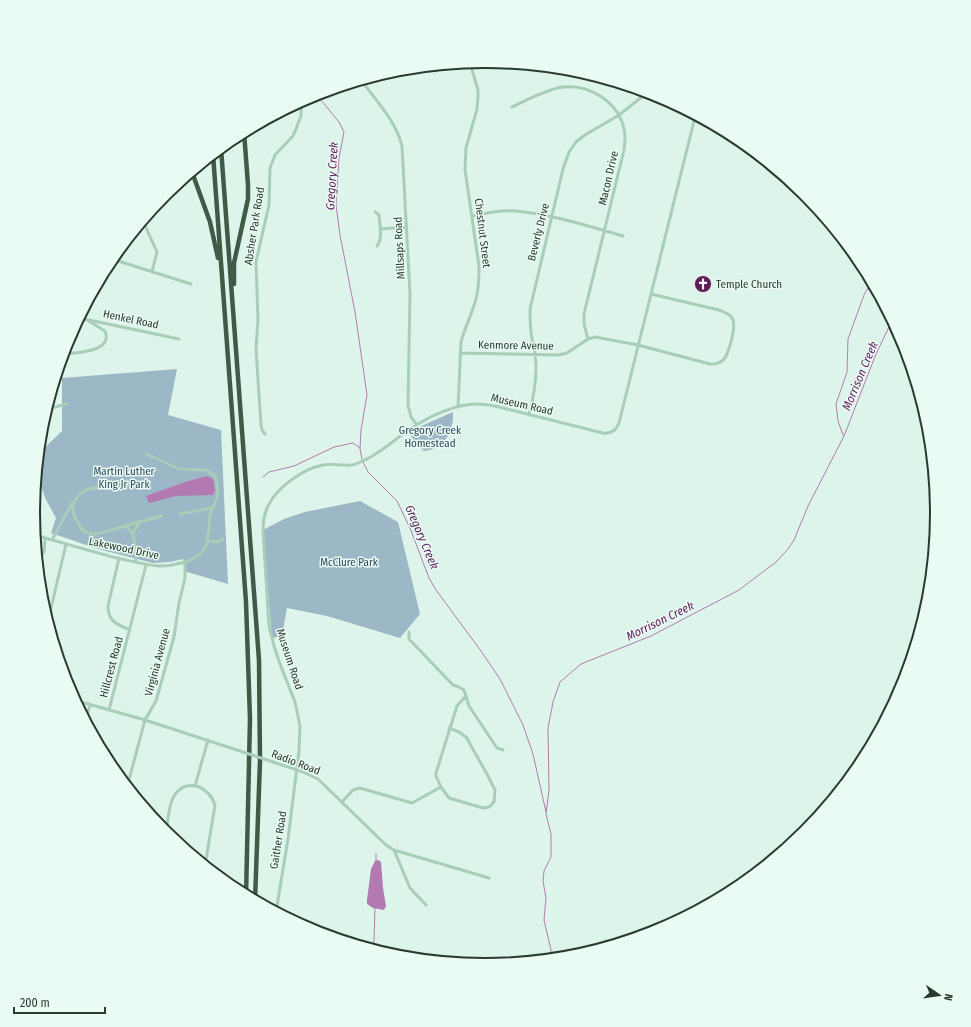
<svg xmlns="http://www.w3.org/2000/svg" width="971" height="1027" viewBox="0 0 971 1027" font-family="'Fira Sans Condensed',sans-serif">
<rect width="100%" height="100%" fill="#ddf4ea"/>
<!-- green -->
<path fill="#9cb7c5" d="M 177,369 L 168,415 L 221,430 L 228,584 L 184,571 L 184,565 L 183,559 L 170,562 L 153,563 L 98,549 L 51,533 L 56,518 L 46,500 L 42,489 L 36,481 L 39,453 L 62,431 L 62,378 Z
M 453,412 C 454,430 445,449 424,451 L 416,444 L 410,434 L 419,427 Z
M 360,501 L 398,522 L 420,614 L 400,638 L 327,616 L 287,608 L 282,636 L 272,638 L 263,530 L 284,519 L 305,512 Z"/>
<!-- water -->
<path fill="#b37ab1" d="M 207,476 L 213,479 L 215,490 L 213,495 L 176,496 L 149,503 L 146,496 L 185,482 Z
M 378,860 L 381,862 L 383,888 L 386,906 L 384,910 L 373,908 L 367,904 L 367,900 L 371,869 L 375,861 Z"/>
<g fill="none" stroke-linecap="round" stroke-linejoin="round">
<!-- stream -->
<path stroke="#b37ab1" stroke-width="1" d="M 316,94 L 339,122 L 344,132 L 339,158 L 336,205 L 340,235 L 355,312 L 367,395 L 361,430 L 360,449 L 362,459
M 843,435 L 838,421 L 836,404 L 847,372 L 848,339 L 864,295 L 872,281
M 363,462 L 368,472 L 397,501 L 410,528 L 429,578 L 436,590 L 481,651 L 500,679 L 523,725 L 533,754 L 546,812
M 263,477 L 269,472 L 294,466 L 334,447 L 353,443 L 360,448
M 376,861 L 376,854
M 372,950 L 374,940 L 375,908
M 549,960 L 551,950 L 544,920 L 546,898 L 543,881 L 544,871 L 551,857 L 551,834 L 546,814 L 549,790 L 548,728 L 553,702 L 560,682 L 581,664 L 651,636 L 739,590 L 776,562 L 788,549 L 794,540 L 808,506 L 844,436 L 876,354 L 889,327 L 893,321"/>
<!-- minor -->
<path stroke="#a8cdb9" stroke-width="3" d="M 362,81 C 376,101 396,121 402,146 L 410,294 L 408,405 L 411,417 L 417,425
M 678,106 C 689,119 702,126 719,128
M 512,107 C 527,100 547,89 563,87 C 590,84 618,102 624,129 C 626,136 625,143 624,150 L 584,314 L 584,324 L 588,339
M 157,203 L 159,203
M 375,212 L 379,215 C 380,225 383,238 377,246
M 472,216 C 486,213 500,210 515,211 C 551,214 588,226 623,236
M 143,221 L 157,252 L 152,271
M 380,229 L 407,227
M 112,259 L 191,284
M 80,317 L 84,319 L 179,339
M 460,353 L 558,355 L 567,353 L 588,339 L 595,337 L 638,345 L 710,364 C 715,364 720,364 724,359 C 729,353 737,325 732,318 C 729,313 724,312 719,310 L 651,294
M 63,354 C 75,353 114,352 105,331 L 87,320
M 458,407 L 461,342 C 465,326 474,311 477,294 C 479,285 479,276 479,266 L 465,170 L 466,148 L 477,109 L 478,96 L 478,90 L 470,63
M 47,409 L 67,404
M 529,415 C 534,396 538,375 535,354 C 535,349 533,344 532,339 C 530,329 530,319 530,309 L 563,169 L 569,152 L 576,142 L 585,135 L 619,115 L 648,92
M 265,434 L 262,430 L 261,425 L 256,349 L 258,320 L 256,262 L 269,205 L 270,168 L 275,155 L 293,136 L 296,129 L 301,116 L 301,102
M 133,485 C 127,486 121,488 115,488 C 105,488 93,486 84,491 C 74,497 70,507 75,517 C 80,526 80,531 91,534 C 99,535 116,528 125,526 C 137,533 135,550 136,562
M 180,514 L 212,508
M 125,526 L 138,522
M 133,534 L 139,522 L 162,516
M 35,535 C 63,543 90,551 117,558 C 131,561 145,565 159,566 C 173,566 193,562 202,552 C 209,546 209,526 210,517 C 210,511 213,508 215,503 C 219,495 218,484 215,476 L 206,470 L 179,469 L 147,454
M 52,540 L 72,503
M 207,541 L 219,542 L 223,539
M 119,558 L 108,606 C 108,622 117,624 130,630
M 38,561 L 44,552 L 45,538
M 48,621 L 66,544
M 409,632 L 409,639 L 453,685 L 459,687 L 464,690 L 469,706 L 497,748 L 503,750
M 74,700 L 145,720 L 237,750
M 109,710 L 146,565
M 86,721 L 90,704
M 449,728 L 459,732 L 467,738 L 470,744 L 487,774 L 495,790 L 494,802 L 489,807 L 483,808 L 449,798 L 441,787 L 436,776 L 436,773 L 457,706 L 465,697
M 273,762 L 303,772 L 318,779 L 386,845 L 394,850 L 489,878
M 195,786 L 208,740
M 127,787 L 145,720 L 156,701 L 174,637 L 179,603 L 185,578 L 185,562
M 342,802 L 353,790 L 360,788 L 412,803 L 441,787
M 166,833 C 168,822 168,806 174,796 C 186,777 209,786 215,805 L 205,866
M 394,850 L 410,888 L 426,905
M 276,912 L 288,839 L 299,751 L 300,726 L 295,702 L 280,664 L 274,646 L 269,626 L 263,532 C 263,523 264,514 268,506 C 277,487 303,469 323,465 C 332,463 341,466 350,465 C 356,465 362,461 367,459 C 385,450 398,436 415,426 C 432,415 456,404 477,404 C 483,404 489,405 495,406 L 603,433 C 611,434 616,431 619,423 L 694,121"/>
<!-- highway -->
<path stroke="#3f5b48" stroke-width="4.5" d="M 221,148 L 259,660 L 260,761 L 255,901
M 213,154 L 246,602 L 250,719 L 246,896
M 192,172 L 210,222 L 218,258
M 234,284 L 234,263 L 248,199 L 248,185 L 244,132"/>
<!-- minor-bridge -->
<path stroke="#a8cdb9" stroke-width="3" d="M 237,750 L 273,762"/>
</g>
<!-- icons -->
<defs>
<g id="church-disc" transform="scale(0.9)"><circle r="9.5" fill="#5f1b5a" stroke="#eafbf4"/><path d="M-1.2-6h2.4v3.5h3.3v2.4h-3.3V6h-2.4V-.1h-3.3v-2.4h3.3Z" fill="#fff"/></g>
</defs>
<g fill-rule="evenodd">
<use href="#church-disc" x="703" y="284"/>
</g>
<g text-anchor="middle" stroke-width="3" stroke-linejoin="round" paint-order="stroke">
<!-- street labels -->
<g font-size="11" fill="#293a2e" stroke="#eafbf4">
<text transform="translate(608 178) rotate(-77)" y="4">Macon Drive</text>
<text transform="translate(254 226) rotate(-81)" y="4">Absher Park Road</text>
<text transform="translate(538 232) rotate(-76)" y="4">Beverly Drive</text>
<text transform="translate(483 233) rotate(83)" y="4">Chestnut Street</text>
<text transform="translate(399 248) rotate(-93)" y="4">Millsaps Road</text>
<text transform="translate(131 319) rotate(12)" y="4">Henkel Road</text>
<text transform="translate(516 345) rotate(1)" y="4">Kenmore Avenue</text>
<text transform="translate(522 404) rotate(13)" y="4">Museum Road</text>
<text transform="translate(124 548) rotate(12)" y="4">Lakewood Drive</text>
<text transform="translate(290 659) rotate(72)" y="4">Museum Road</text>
<text transform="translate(157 662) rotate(-75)" y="4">Virginia Avenue</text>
<text transform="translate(111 667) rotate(-75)" y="4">Hillcrest Road</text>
<text transform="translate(296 762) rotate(21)" y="4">Radio Road</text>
<text transform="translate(278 840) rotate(-81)" y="4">Gaither Road</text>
</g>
<!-- poi labels -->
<g font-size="11" fill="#293a2e" stroke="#eafbf4" text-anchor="start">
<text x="716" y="288">Temple Church</text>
</g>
<!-- park labels -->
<g font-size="11" fill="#2b485a" stroke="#eafbf4">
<text x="430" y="434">Gregory Creek<tspan x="430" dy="13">Homestead</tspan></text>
<text x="124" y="475">Martin Luther<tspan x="124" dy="13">King Jr Park</tspan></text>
<text x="349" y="566">McClure Park</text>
</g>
<!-- water labels -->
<g font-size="12" font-style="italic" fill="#5f1b5a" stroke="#eafbf4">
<text transform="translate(332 176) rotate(-87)" y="4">Gregory Creek</text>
<text transform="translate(860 376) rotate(-67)" y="4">Morrison Creek</text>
<text transform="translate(422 537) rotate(67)" y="4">Gregory Creek</text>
<text transform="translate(660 621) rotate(-26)" y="4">Morrison Creek</text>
</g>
</g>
<!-- crop -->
<path d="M0 0H971V1027H0ZM40 513a445 445 0 1 1 890 0a445 445 0 1 1-890 0Z" fill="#eafbf4" fill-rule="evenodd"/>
<path fill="none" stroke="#293a2e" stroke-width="2" d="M40 513a445 445 0 1 1 890 0a445 445 0 1 1-890 0Z"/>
<!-- north arrow -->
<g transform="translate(939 995) rotate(103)" stroke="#eafbf4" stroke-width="3" paint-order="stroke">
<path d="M0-3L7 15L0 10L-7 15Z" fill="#293a2e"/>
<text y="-6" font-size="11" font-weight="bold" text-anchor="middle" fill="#293a2e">N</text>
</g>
<!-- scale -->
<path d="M14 1007v6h91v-6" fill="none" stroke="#293a2e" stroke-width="2"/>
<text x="20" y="1007" font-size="12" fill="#293a2e" stroke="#eafbf4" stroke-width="3" paint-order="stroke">200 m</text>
</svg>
